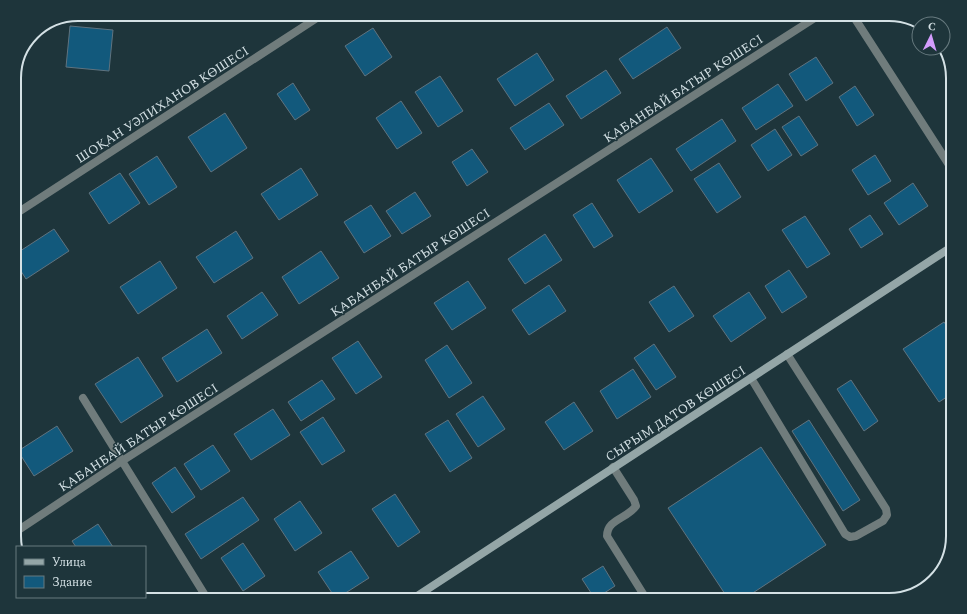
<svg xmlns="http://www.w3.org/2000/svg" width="967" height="614" viewBox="0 0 967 614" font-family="Spectral,serif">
<rect width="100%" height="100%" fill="#1e353b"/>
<!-- building -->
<path fill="#12597c" stroke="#5f737f" d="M 129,14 L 162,14 L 161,21 L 128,18 Z
M 70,26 L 113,30 L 109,71 L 66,67 Z
M 667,27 L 681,48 L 633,79 L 619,59 Z
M 373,28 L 392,57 L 365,76 L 345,46 Z
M 537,53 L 554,80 L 515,106 L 497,79 Z
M 816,57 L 833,83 L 806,101 L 789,74 Z
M 606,70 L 621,93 L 581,119 L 566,96 Z
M 440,76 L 463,111 L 438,127 L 415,92 Z
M 293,83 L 310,110 L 295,120 L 277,94 Z
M 778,84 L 793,106 L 756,130 L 742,108 Z
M 855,86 L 874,115 L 857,126 L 839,97 Z
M 401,101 L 422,133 L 397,149 L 376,118 Z
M 549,103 L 564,125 L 525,150 L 510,128 Z
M 225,113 L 247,148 L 211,172 L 188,137 Z
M 799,116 L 818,145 L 801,156 L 782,127 Z
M 722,119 L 736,141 L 691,171 L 676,149 Z
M 775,129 L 792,155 L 768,171 L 751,145 Z
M 472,149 L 488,172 L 467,186 L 452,162 Z
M 875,155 L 891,181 L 868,195 L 852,170 Z
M 157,156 L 177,187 L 149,205 L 129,174 Z
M 651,158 L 673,191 L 639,213 L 617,180 Z
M 719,163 L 741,197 L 717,213 L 694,179 Z
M 301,168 L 318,195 L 279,220 L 261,194 Z
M 120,173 L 140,203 L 109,224 L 89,193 Z
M 913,183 L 928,206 L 899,225 L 884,203 Z
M 415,192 L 431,216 L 402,234 L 386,211 Z
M 592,203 L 613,236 L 594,248 L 573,215 Z
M 371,205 L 391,236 L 364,253 L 344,222 Z
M 870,215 L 883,234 L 861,248 L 849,229 Z
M 805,216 L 830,254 L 807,268 L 782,230 Z
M 54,229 L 69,251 L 26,279 L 14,260 L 14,255 Z
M 236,231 L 253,258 L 214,283 L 196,257 Z
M 545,234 L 562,260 L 525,284 L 508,259 Z
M 321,251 L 339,278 L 299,304 L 282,277 Z
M 160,261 L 177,288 L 138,314 L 120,287 Z
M 789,270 L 807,297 L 782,313 L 765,286 Z
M 468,281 L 486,308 L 452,330 L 434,303 Z
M 549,285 L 566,311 L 529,335 L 512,310 Z
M 674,286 L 694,316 L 669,332 L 649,302 Z
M 262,292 L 278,315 L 242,339 L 227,316 Z
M 749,292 L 766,318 L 731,342 L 713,316 Z
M 944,322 L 953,335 L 953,393 L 939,402 L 903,349 Z
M 207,329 L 222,353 L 177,382 L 162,358 Z
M 358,341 L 382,377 L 356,394 L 332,358 Z
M 654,344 L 676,377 L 656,390 L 634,358 Z
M 447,345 L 472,383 L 449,398 L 425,360 Z
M 138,357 L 163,396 L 121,423 L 95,384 Z
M 633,369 L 651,397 L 617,419 L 600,391 Z
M 322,380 L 335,399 L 301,421 L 288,402 Z
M 851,380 L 878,421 L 864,431 L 837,389 Z
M 483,396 L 505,429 L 478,447 L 456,414 Z
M 574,402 L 593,431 L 564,450 L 545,422 Z
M 273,409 L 290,435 L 251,460 L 234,434 Z
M 323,417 L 345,451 L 322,465 L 300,432 Z
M 448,420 L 472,458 L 450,472 L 425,434 Z
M 809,420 L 860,500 L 843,511 L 792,431 Z
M 57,426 L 73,451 L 34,476 L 18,451 Z
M 213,445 L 230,471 L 201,490 L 184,464 Z
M 761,447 L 826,545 L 742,600 L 729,600 L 668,508 Z
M 175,467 L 195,497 L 172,513 L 152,483 Z
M 395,494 L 420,532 L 398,547 L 372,509 Z
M 243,497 L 259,520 L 201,559 L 185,534 Z
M 300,501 L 322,533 L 295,551 L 274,519 Z
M 98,524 L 113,547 L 76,547 L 72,541 Z
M 243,543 L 265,576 L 243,591 L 221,558 Z
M 351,551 L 369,578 L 336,599 L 318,572 Z
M 603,566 L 615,586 L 595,599 L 582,579 Z"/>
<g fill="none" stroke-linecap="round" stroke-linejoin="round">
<!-- lane -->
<path stroke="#707c7c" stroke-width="8" d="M 751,378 L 845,534 L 850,537 L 856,536 L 883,521 L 887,515 L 886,509 L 787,354
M 613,467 L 634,500 L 636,506 C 627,519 607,519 607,536 L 647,600"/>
<!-- street -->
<path stroke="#707c7c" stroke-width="8" d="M 852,14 L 953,171
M 14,215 L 323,14
M 83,398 L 208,600
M 14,533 L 122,461 L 821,14"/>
<!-- secondary -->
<path stroke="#94a6a7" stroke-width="8" d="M 411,600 L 953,246"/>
</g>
<g text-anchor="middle" stroke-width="3" stroke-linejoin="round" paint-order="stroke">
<!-- street labels -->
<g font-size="13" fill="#d4e1e5" stroke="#1e353b">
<text transform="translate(683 88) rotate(-33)" y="5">ҚАБАНБАЙ БАТЫР КӨШЕСІ</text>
<text transform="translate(162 104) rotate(-33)" y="5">ШОҚАН УӘЛИХАНОВ КӨШЕСІ</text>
<text transform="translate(410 262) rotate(-33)" y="5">ҚАБАНБАЙ БАТЫР КӨШЕСІ</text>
<text transform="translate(675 413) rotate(-33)" y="5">СЫРЫМ ДАТОВ КӨШЕСІ</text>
<text transform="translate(138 437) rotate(-33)" y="5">ҚАБАНБАЙ БАТЫР КӨШЕСІ</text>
</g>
</g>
<!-- crop -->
<path d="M0 0H967V614H0ZM78 21H889A57 57 0 0 1 946 78V536A57 57 0 0 1 889 593H78A57 57 0 0 1 21 536V78A57 57 0 0 1 78 21Z" fill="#1e353b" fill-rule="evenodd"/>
<path fill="none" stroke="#d4e1e5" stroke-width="2" d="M78 21H889A57 57 0 0 1 946 78V536A57 57 0 0 1 889 593H78A57 57 0 0 1 21 536V78A57 57 0 0 1 78 21Z"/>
<!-- legend -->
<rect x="16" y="546" width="130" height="52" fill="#1e353b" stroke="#677a7f"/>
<rect x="24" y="559" width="20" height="6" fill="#94a6a7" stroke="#677a7f"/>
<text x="52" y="566" font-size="12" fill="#d4e1e5">Улица</text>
<rect x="24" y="576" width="20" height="12" fill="#12597c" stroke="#677a7f"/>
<text x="52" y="586" font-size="12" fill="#d4e1e5">Здание</text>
<!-- north arrow -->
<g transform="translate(931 36) rotate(5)"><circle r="19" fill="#1e353b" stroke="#677a7f"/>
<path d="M0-3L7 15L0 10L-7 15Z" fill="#d39cfc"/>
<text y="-6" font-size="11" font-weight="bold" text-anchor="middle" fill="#d4e1e5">С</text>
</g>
</svg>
